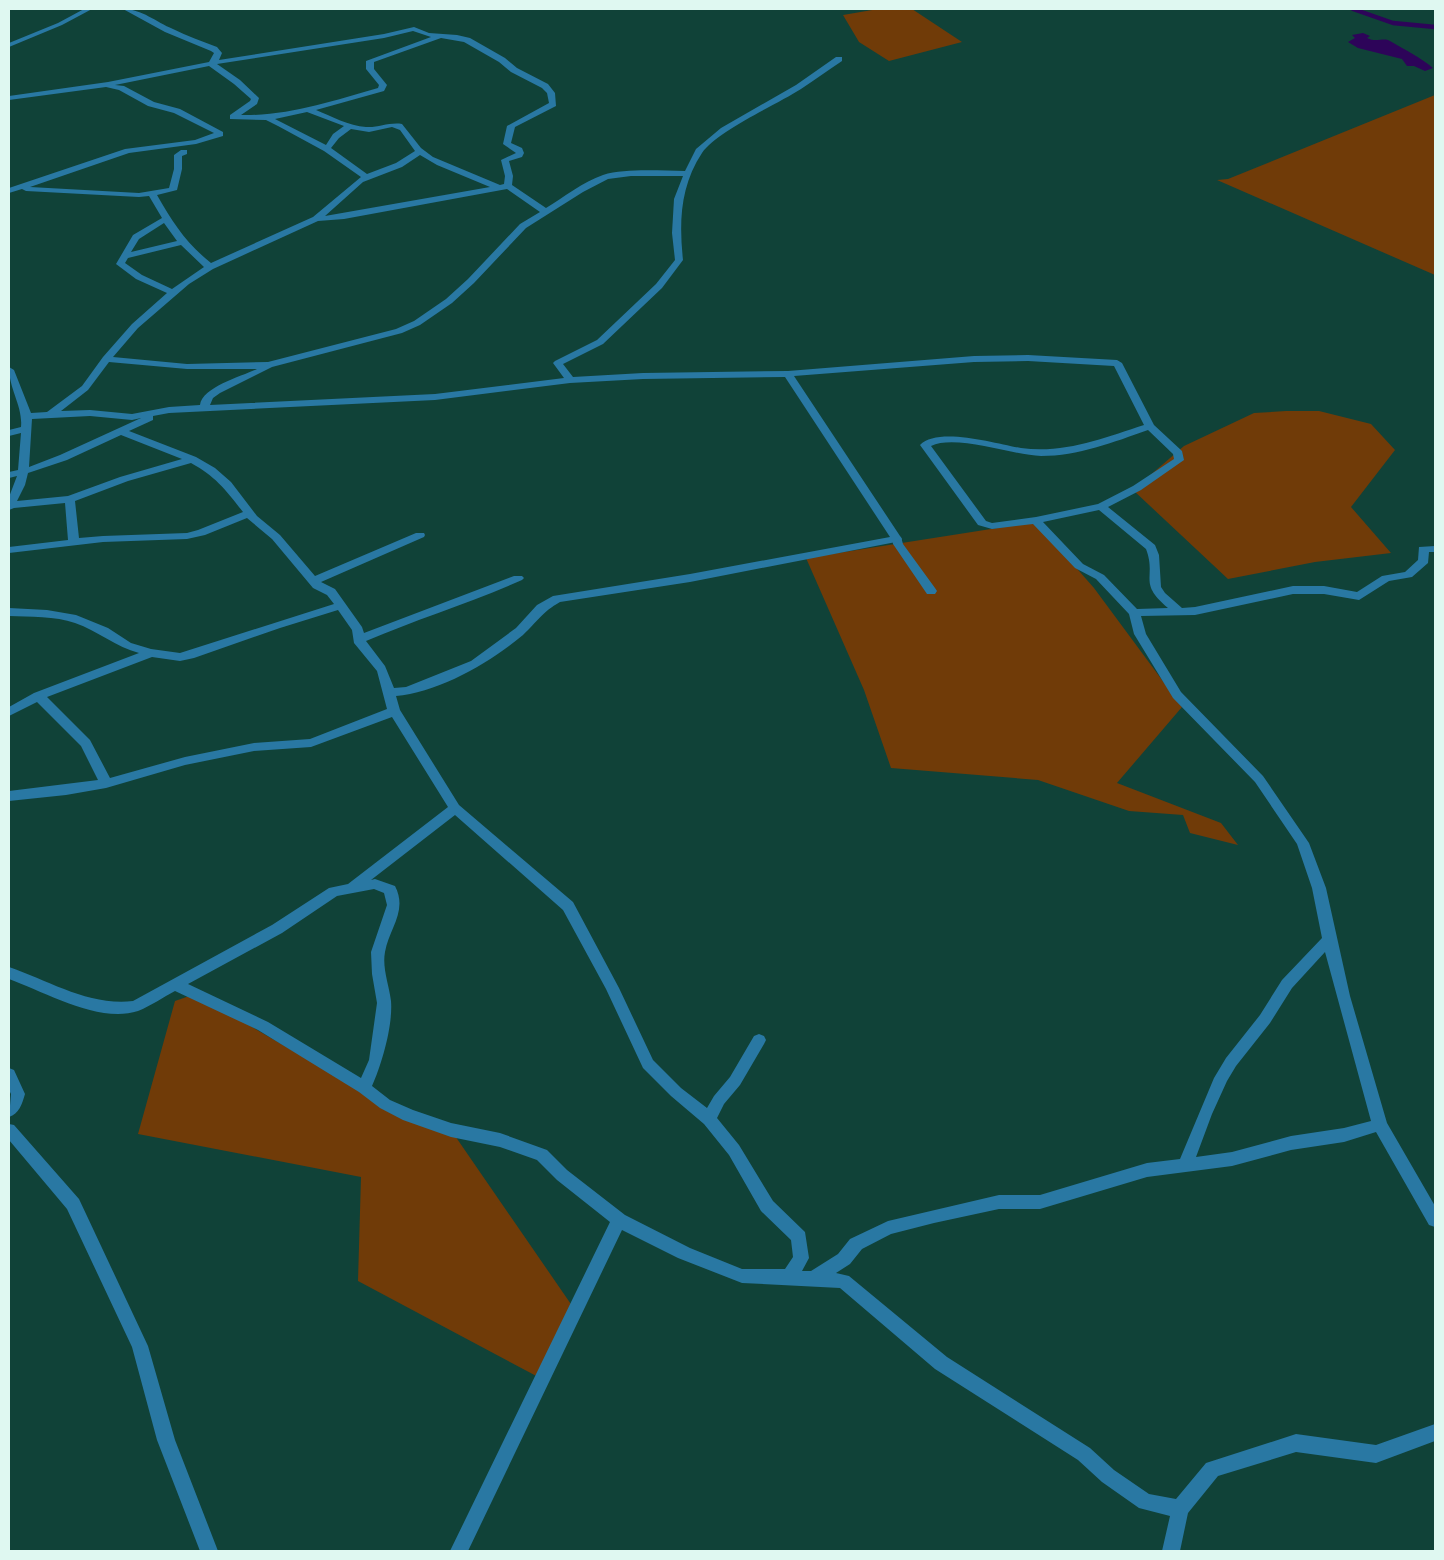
<svg xmlns="http://www.w3.org/2000/svg" width="1444" height="1560" viewBox="0 0 1444 1560" font-family="Jost,sans-serif">
<rect width="100%" height="100%" fill="#104238"/>
<!-- green -->
<path fill="#703b08" d="M 878,9 L 912,9 L 962,42 L 889,61 L 859,42 L 843,15 Z
M 1435,95 L 1435,275 L 1217,180 L 1228,179 Z
M 1286,411 L 1319,411 L 1371,424 L 1395,450 L 1351,507 L 1391,553 L 1315,562 L 1228,579 L 1133,490 L 1184,446 L 1254,413 Z
M 1036,522 L 1094,588 L 1182,707 L 1117,783 L 1221,823 L 1238,845 L 1190,833 L 1183,815 L 1129,811 L 1038,780 L 891,768 L 864,690 L 806,558 Z
M 195,994 L 385,1104 L 451,1130 L 575,1310 L 542,1379 L 358,1281 L 361,1177 L 138,1134 L 175,1001 Z"/>
<!-- water -->
<path fill="#2d0459" d="M 1363,33 L 1370,36 L 1367,38 C 1377,43 1383,37 1390,41 C 1405,50 1420,57 1433,68 L 1425,71 L 1414,66 L 1407,66 L 1402,59 L 1358,48 L 1348,42 L 1355,38 L 1352,35 Z"/>
<g fill="none" stroke-linecap="round" stroke-linejoin="round">
<!-- stream -->
<path stroke="#2d0459" stroke-width="4.5" d="M 1353,9 L 1393,23 L 1435,27"/>
<!-- service -->
<path fill="#2978a3" fill-rule="evenodd" d="M 897,536 L 901,537 L 903,544 L 935,588 L 937,591 L 935,594 L 927,594 L 893,544 L 892,539 Z"/>
<!-- minor -->
<path fill="#2978a3" fill-rule="evenodd" d="M 84,9 L 92,9 L 62,25 L 9,47 L 9,43 L 58,23 Z
M 123,9 C 142,9 156,22 173,29 C 187,36 202,41 217,47 L 222,53 L 219,60 L 384,34 L 414,27 L 429,33 L 457,35 L 470,38 L 505,58 L 517,68 L 548,84 L 555,93 L 556,106 L 515,127 L 511,143 L 522,148 L 524,153 L 522,157 L 509,161 L 513,176 L 512,185 L 546,208 C 564,197 583,182 603,175 C 626,168 661,171 685,171 L 696,149 L 721,128 L 796,85 L 836,57 L 842,57 L 842,61 C 828,70 815,80 801,89 C 776,105 717,131 702,153 C 680,186 679,223 683,260 L 662,288 L 603,344 L 563,364 L 573,377 L 643,373 L 788,371 L 974,356 L 1028,355 L 1117,360 L 1122,363 L 1154,425 L 1182,451 L 1184,460 L 1141,490 L 1108,507 L 1155,545 L 1159,555 L 1161,587 L 1165,593 L 1182,608 L 1195,607 L 1293,586 L 1324,586 L 1357,592 L 1382,576 L 1405,572 L 1418,560 L 1419,547 L 1435,546 L 1435,552 L 1429,552 L 1428,563 L 1412,577 L 1389,581 L 1359,600 L 1324,594 L 1293,594 L 1195,615 L 1141,616 L 1146,634 L 1181,692 L 1263,776 L 1309,843 L 1326,888 L 1350,996 L 1387,1123 L 1435,1206 L 1435,1227 L 1429,1225 L 1376,1132 L 1344,1142 L 1291,1150 L 1232,1166 L 1147,1177 L 1040,1209 L 999,1209 L 934,1223 L 891,1234 L 862,1249 L 850,1264 L 836,1273 L 849,1276 L 947,1357 L 1090,1448 L 1114,1470 L 1149,1494 L 1176,1499 L 1206,1463 L 1296,1434 L 1376,1445 L 1435,1424 L 1435,1441 L 1376,1463 L 1296,1452 L 1218,1476 L 1188,1513 L 1180,1551 L 1162,1551 L 1170,1516 L 1139,1508 L 1102,1482 L 1078,1460 L 935,1369 L 840,1288 L 742,1283 L 678,1258 L 622,1230 L 468,1551 L 450,1551 L 610,1222 L 557,1180 L 537,1160 L 500,1147 L 451,1137 L 403,1120 L 380,1108 L 359,1092 L 258,1030 L 175,991 C 163,997 151,1006 138,1011 C 99,1024 45,992 9,979 L 9,967 C 50,981 88,1006 133,1001 L 272,925 L 329,888 L 348,884 L 448,807 L 392,717 L 311,747 L 254,751 L 185,765 L 106,788 L 66,795 L 9,801 L 9,791 L 98,780 L 81,746 L 37,702 L 9,716 L 9,707 L 34,693 L 139,653 C 116,647 98,631 75,623 C 55,616 30,617 9,616 L 9,608 L 47,610 L 76,615 L 108,628 L 131,643 L 151,649 L 180,653 L 334,604 L 327,595 L 313,588 L 272,539 L 247,518 L 205,535 L 187,539 L 103,542 L 9,553 L 9,547 L 68,540 L 65,503 L 14,508 L 9,510 L 9,497 L 17,476 L 9,478 L 9,472 L 18,470 L 21,433 L 9,436 L 9,430 L 21,427 C 23,406 9,390 9,367 L 14,370 L 31,413 L 47,412 L 82,386 L 103,357 L 132,324 L 167,293 L 136,279 L 116,264 L 133,235 L 162,218 L 149,196 L 139,197 L 26,191 L 22,189 L 9,193 L 9,188 L 125,149 L 195,140 L 214,133 L 174,113 L 148,106 L 119,90 L 106,87 L 9,100 L 9,96 L 108,82 L 209,62 L 214,53 L 211,51 L 165,32 ZM 413,31 L 431,37 L 366,61 L 366,69 L 379,85 L 378,88 C 332,101 289,116 241,115 L 257,104 L 259,98 L 240,80 L 217,64 L 384,38 ZM 441,38 L 464,42 L 499,62 L 511,72 L 542,88 L 547,93 L 549,103 L 507,126 L 503,144 L 516,153 L 501,160 L 505,176 L 504,184 L 500,185 L 433,157 L 421,148 L 402,124 C 389,122 378,128 366,127 C 349,126 331,116 316,110 L 384,91 L 387,85 L 374,69 L 374,62 ZM 209,66 L 234,84 L 251,99 L 250,101 L 230,115 L 230,119 L 266,120 L 278,126 L 324,151 L 361,177 L 313,217 L 211,263 C 186,243 173,223 157,195 L 177,190 L 182,169 L 182,156 L 187,154 L 187,150 L 181,150 L 174,155 L 174,169 L 169,188 L 139,193 L 30,187 L 129,153 L 196,144 L 223,136 L 223,132 L 180,109 L 154,102 L 124,86 L 115,85 ZM 307,112 L 344,126 L 333,134 L 326,145 L 275,119 ZM 392,127 L 400,130 L 415,151 L 396,163 L 367,174 L 331,148 L 339,138 L 351,129 L 369,132 ZM 420,155 L 437,165 L 490,187 L 325,216 L 363,182 L 402,167 ZM 631,176 L 683,176 L 674,199 L 672,233 L 675,260 L 656,284 L 597,340 L 555,361 L 553,363 L 564,378 L 435,394 L 210,405 L 213,398 L 220,393 L 272,367 L 402,333 L 420,325 L 452,303 L 474,283 L 526,228 L 583,192 L 608,179 ZM 507,189 L 540,212 L 520,224 L 468,279 L 446,299 L 414,321 L 396,329 L 268,362 L 187,364 L 113,357 L 138,328 L 189,284 L 213,269 L 318,221 L 344,219 ZM 164,223 L 177,241 L 131,252 L 139,239 ZM 181,245 L 204,267 L 172,289 L 142,275 L 125,263 L 128,258 ZM 1028,361 L 1114,366 L 1144,425 C 1104,438 1064,454 1021,448 C 997,444 938,426 920,445 L 978,525 L 992,529 L 1033,524 L 1075,568 L 1096,579 L 1129,614 L 1134,634 L 1173,698 L 1255,782 L 1297,844 L 1312,888 L 1322,938 L 1282,980 L 1260,1015 L 1226,1058 L 1214,1078 L 1180,1159 L 1147,1163 L 1040,1195 L 999,1195 L 888,1221 L 850,1239 L 838,1254 L 811,1271 L 802,1271 L 809,1258 L 805,1232 L 773,1201 L 739,1145 L 717,1118 L 724,1104 L 740,1085 L 764,1044 L 766,1040 L 764,1036 L 759,1034 L 754,1036 L 730,1077 L 714,1096 L 707,1108 L 681,1088 L 653,1060 L 619,988 L 573,902 L 459,805 L 400,710 L 396,696 C 438,693 491,662 523,635 C 537,622 542,612 560,602 L 690,582 L 901,541 L 902,539 L 794,376 L 974,362 ZM 109,362 L 187,369 L 257,369 C 242,376 202,387 200,405 L 169,407 L 132,414 L 90,410 L 61,411 L 88,390 ZM 785,377 L 890,537 L 690,574 L 553,596 L 537,605 L 516,628 L 471,661 L 406,687 L 394,688 L 385,666 L 366,641 C 417,619 470,603 522,580 L 524,578 L 522,576 L 514,576 L 364,633 L 362,627 L 335,589 L 321,582 L 424,537 L 425,535 L 424,533 L 416,533 L 315,576 L 280,535 L 257,516 L 231,482 L 215,468 L 196,457 L 129,431 L 153,420 L 153,416 L 169,413 L 435,400 L 570,383 L 643,379 ZM 90,416 L 132,420 L 141,418 L 60,455 L 29,467 L 32,419 ZM 1148,430 L 1173,454 L 1174,459 L 1133,486 L 1098,504 L 1036,517 L 992,523 L 986,521 L 931,446 C 956,434 1012,455 1041,456 C 1078,456 1114,442 1148,430 ZM 121,435 L 182,459 L 120,477 L 68,496 L 17,501 L 25,485 L 28,473 L 67,460 ZM 191,463 C 215,476 226,490 243,512 L 198,530 L 187,533 L 103,536 L 79,538 L 75,501 L 128,481 ZM 1099,510 L 1146,549 C 1157,578 1137,582 1168,608 L 1137,609 L 1104,575 L 1083,564 L 1043,522 ZM 338,610 L 352,630 L 354,643 L 377,671 L 387,709 L 310,739 L 254,743 L 185,757 L 110,778 L 90,740 L 47,697 L 152,657 L 180,661 L 194,658 L 280,628 ZM 455,815 L 563,910 L 606,989 L 643,1068 L 671,1096 L 704,1124 L 729,1155 L 761,1211 L 791,1240 L 793,1257 L 785,1269 L 742,1269 L 690,1248 L 625,1215 L 567,1170 L 547,1150 L 500,1133 L 451,1123 L 413,1110 L 390,1100 L 372,1086 C 382,1064 393,1025 391,1001 C 389,985 382,968 385,952 C 389,928 408,911 395,886 L 375,879 L 371,880 ZM 374,889 L 384,893 L 387,905 L 371,952 L 372,974 L 377,1003 L 369,1060 L 361,1078 L 268,1022 L 188,984 L 282,933 L 337,896 ZM 1325,952 L 1371,1121 L 1344,1128 L 1291,1136 L 1232,1152 L 1196,1157 L 1212,1114 L 1227,1081 L 1236,1066 L 1270,1023 L 1292,988 Z
M 9,1068 L 14,1070 L 25,1094 C 22,1104 19,1114 9,1117 L 11,1094 L 9,1090 Z
M 9,1124 L 14,1125 L 79,1199 L 148,1346 L 175,1440 L 218,1551 L 200,1551 L 157,1440 L 132,1347 L 67,1209 L 9,1140 Z"/>
</g>
<!-- border -->
<rect width="1444" height="1560" fill="none" stroke="#dff8f1" stroke-width="20"/>
</svg>
